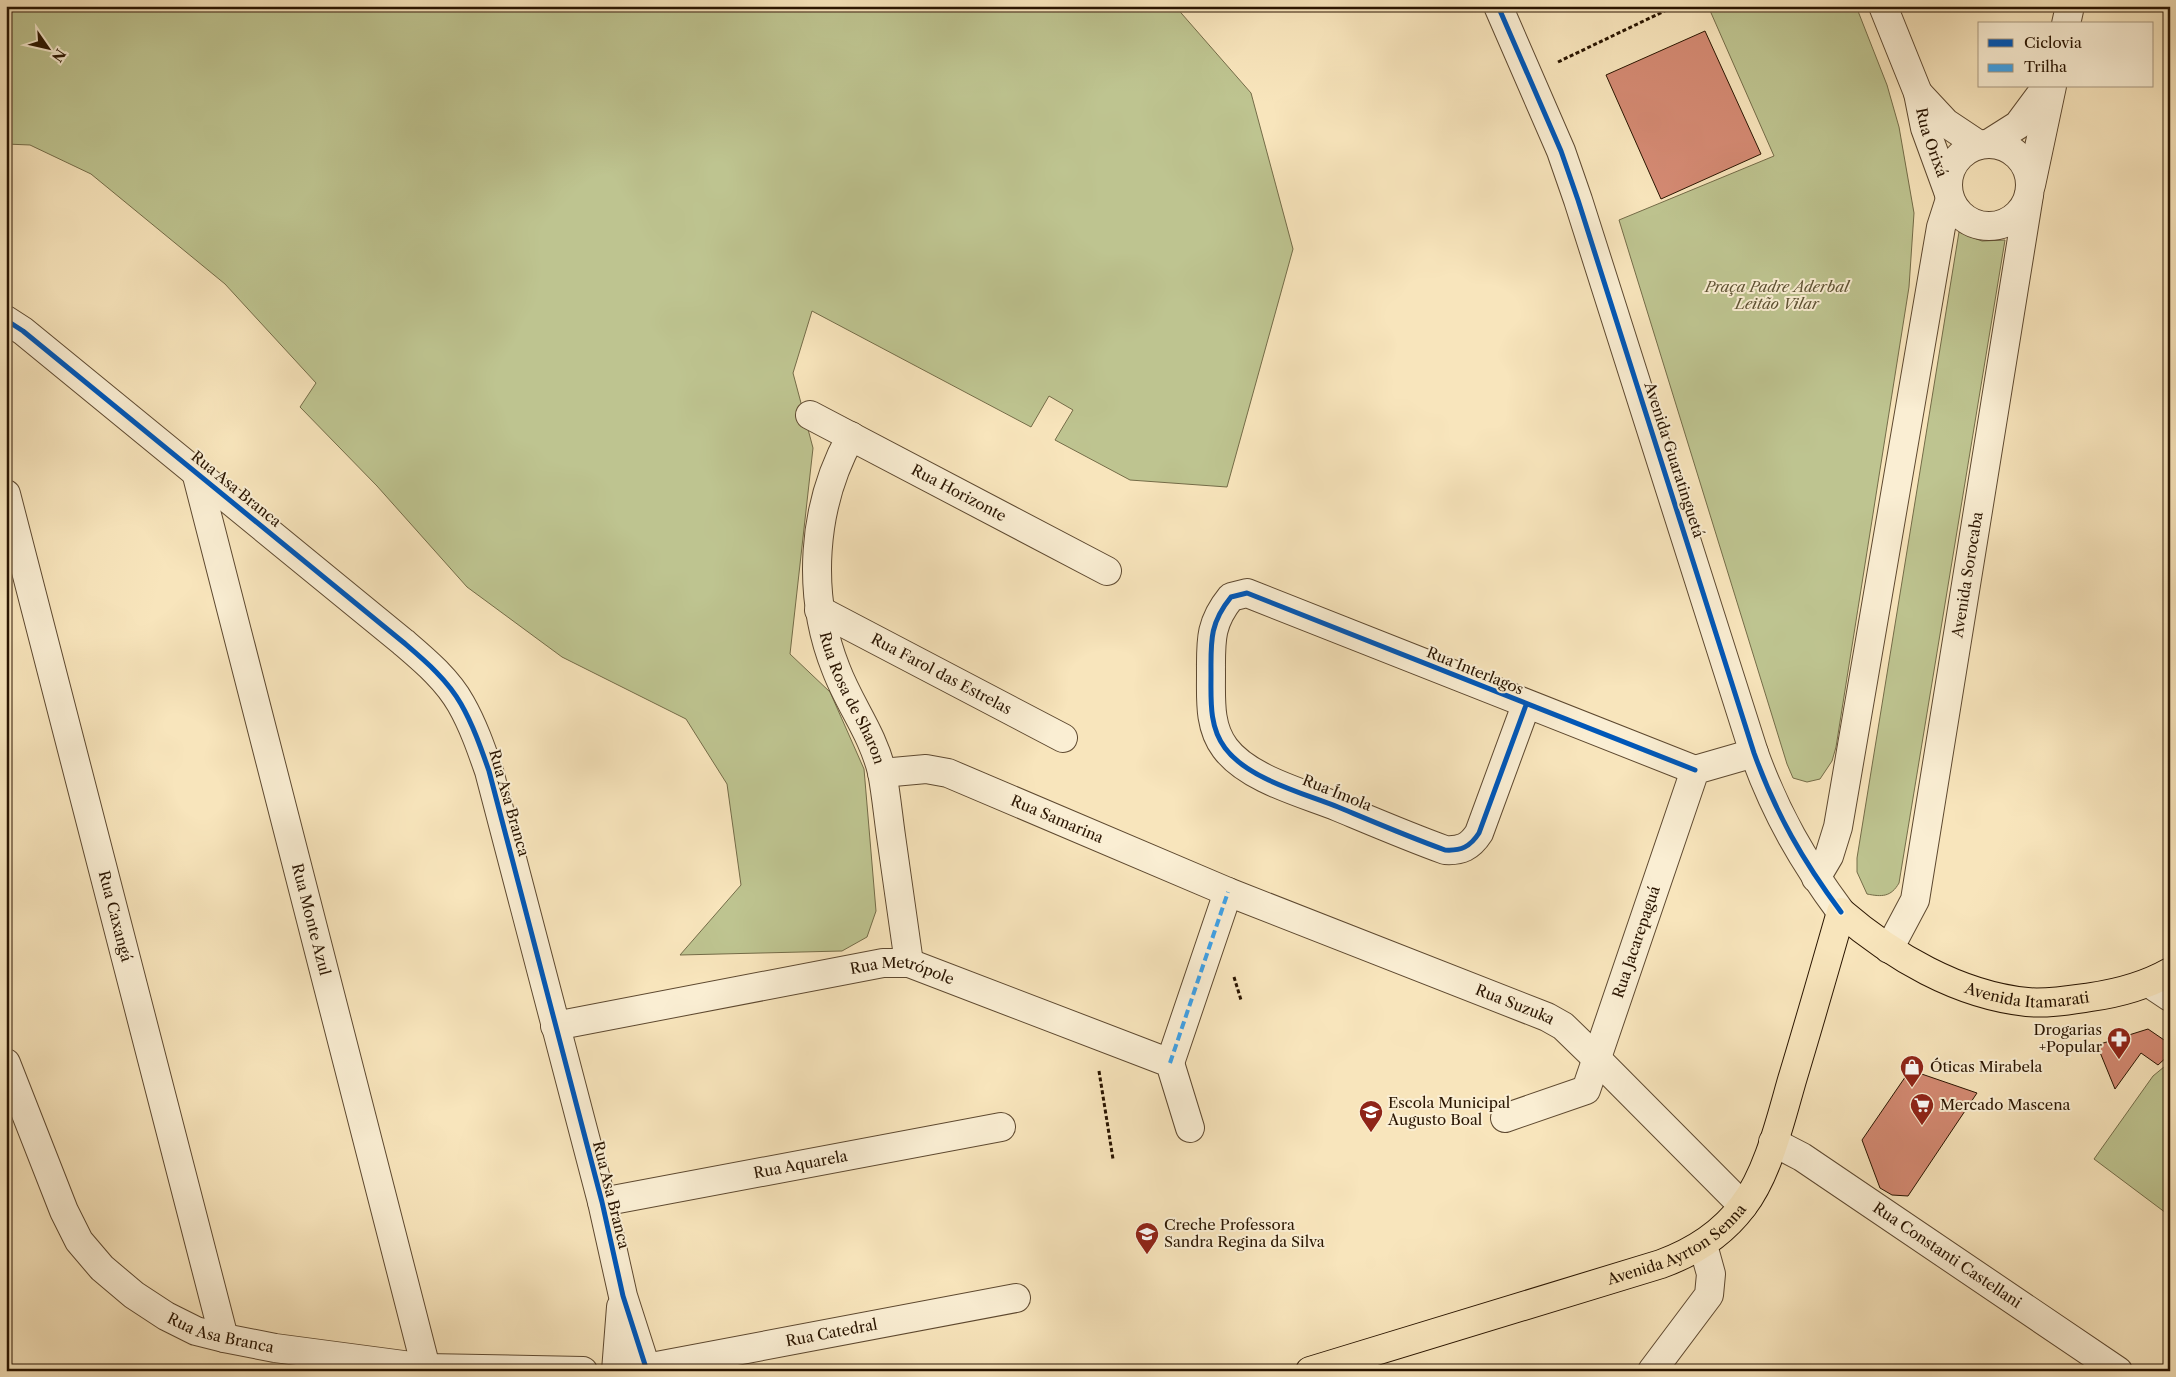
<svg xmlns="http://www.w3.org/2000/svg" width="2176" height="1377" viewBox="0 0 2176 1377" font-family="'Libre Caslon Text',serif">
<rect width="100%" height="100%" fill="#f8e5bc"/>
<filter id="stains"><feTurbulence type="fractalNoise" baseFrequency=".004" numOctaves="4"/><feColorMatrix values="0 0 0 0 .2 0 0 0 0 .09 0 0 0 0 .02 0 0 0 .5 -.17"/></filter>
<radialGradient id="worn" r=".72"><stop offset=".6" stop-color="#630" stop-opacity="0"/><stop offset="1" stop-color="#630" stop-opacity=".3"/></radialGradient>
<!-- green -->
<path fill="#bec490" stroke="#746c48" d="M 6,6 L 1175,6 L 1251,93 L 1293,249 L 1227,487 L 1130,480 L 1055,440 L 1073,410 L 1049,396 L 1031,427 L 812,311 L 793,373 L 813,448 L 790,654 L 830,692 L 864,769 L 876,911 L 867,937 L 842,951 L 680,955 L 741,885 L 727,784 L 686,719 L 562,657 L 467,587 L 377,486 L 300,407 L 316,383 L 225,284 L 91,174 L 30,145 L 6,144 Z
M 1708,6 L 1856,6 L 1887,85 L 1899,127 L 1914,213 L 1909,287 L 1836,747 L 1832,761 L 1820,779 L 1807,782 L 1793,778 L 1787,764 L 1619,220 L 1774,156 Z
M 1959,232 L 1982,241 L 2005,240 L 1899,883 C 1891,897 1882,897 1867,894 L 1857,872 L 1857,858 Z
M 2170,1062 L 2170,1216 L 2094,1159 L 2153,1076 Z"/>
<!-- building -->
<path fill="#d48a73" stroke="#2a1501" d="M 1705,31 L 1761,154 L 1661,199 L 1606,75 Z
M 2148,1029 L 2170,1044 L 2170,1054 L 2158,1065 L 2141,1053 L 2115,1089 L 2097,1045 Z
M 1910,1070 L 1977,1093 L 1908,1196 L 1892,1195 L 1880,1188 L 1862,1140 Z"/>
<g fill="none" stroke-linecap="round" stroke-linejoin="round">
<!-- minor casing -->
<g stroke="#5e4930" stroke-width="30">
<g id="minor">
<path d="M 1498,6 L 1561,151 L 1578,200 L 1754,753 C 1776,814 1803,861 1841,912"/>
<path id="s1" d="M 1883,6 L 1918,93 L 1925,128 L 1948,191"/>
<path d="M 2066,24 L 2070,6"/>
<path d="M 1918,93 L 1946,123 L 1979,145"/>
<circle cx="1989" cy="185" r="41"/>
<path d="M 1988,144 L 2018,125 L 2047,86"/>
<path d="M 2031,185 L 2052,86"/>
<path d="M 6,320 L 23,331 L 403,642 C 424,660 447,679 461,704 C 473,725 481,748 489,771 L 602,1202 L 623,1296 L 647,1371"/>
<path id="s2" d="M 810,415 L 1107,571"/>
<path id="s3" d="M 851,436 C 812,506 806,594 836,669 C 850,706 872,732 882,772 C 886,793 888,815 891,836 C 897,878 903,921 909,963"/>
<path id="s4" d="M 196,472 L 426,1368"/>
<path id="s5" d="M 6,494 L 224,1338"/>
<path id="s6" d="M 819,610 L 1063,738"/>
<path d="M 1526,705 L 1479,833 C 1470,847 1461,851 1445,850 C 1409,837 1374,822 1338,807 C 1303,793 1248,779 1225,748 C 1209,727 1211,700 1211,675 C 1211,642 1209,624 1231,597 L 1247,593 L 1695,770"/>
<path id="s7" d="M 882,773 L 926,769 L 948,773 L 1228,892 L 1547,1017 L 1563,1026 L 1596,1058 L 1743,1206"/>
<path d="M 1816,878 L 1829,856 L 1838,827 L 1941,227 L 1950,199"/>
<path id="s8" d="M 1889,949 L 1915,900 L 2029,195"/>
<path d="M 2149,983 L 2170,997"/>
<path id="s9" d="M 555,1026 L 883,963 L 909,963 L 1170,1063 L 1190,1128"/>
<path id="s10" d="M 6,1063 L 64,1211 L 79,1241 L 102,1268 L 134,1295 L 166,1316 L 196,1331 L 224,1338 L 275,1348 L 426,1368 L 583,1371"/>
<path d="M 1170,1063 L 1228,892"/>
<path id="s11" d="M 1505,1118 L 1586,1090 L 1695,770 L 1754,753"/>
<path id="s12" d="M 1773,1142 L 1802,1157 L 2118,1371"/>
<path id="s13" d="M 602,1202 L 1001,1127"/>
<path d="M 616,1371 L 621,1307"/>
<path id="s14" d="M 621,1371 L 646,1368 L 1016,1298"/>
<path d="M 1652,1371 L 1709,1295 L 1711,1274 L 1703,1245"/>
</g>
</g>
<!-- major casing -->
<g stroke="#2a1501" stroke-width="30">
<g id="major">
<path id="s15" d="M 1310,1371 L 1661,1264 C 1694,1252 1722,1234 1743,1206 C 1768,1174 1781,1118 1792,1080 C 1809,1024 1825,968 1841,912 C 1892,956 1958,995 2027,1002 C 2047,1004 2070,1000 2091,997 C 2119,993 2145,986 2170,972"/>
</g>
</g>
<!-- path -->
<path stroke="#2a1501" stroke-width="3" stroke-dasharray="4 2.5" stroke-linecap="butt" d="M 1558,62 L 1675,6
M 1234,977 L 1241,1000
M 1099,1071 L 1113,1159"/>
<!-- minor -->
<use href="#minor" stroke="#faeed3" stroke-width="28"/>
<!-- major -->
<use href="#major" stroke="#f8e5bc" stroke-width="28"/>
<!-- quiet -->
<path stroke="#3ea2e9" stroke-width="4" stroke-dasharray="8 4" stroke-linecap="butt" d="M 1170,1063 L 1228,892"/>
<!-- cycleway casing -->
<g stroke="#faeed3" stroke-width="8">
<path id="cycleway" d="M 1498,6 L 1561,151 L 1578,200 L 1754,753 C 1776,814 1803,861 1841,912
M 6,320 L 23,331 L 403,642 C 424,660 447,679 461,704 C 473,725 481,748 489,771 L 602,1202 L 623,1296 L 647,1371
M 1526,705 L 1479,833 C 1470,847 1461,851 1445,850 C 1409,837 1374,822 1338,807 C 1303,793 1248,779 1225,748 C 1209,727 1211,700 1211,675 C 1211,642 1209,624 1231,597 L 1247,593 L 1695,770"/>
</g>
<!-- cycleway -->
<use href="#cycleway" stroke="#0057b8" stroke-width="5"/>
</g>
<!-- icons -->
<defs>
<g id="pharmacy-pin" transform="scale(1.25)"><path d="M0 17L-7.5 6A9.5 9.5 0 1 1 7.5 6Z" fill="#8f2418" stroke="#faeed3"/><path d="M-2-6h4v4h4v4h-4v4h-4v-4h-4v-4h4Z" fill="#fff"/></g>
<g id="shop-pin" transform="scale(1.25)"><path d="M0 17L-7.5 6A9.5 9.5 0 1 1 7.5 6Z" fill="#8f2418" stroke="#faeed3"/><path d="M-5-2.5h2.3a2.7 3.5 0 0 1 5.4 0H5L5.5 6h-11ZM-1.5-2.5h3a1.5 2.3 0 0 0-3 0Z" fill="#fff"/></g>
<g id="supermarket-pin" transform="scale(1.25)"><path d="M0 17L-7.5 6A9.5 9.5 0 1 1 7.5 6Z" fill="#8f2418" stroke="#faeed3"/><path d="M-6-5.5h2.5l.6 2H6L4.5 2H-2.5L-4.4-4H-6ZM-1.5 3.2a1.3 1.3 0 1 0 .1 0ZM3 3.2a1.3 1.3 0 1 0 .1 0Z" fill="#fff"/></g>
<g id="school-pin" transform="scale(1.25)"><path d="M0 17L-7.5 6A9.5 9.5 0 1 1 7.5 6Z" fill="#8f2418" stroke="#faeed3"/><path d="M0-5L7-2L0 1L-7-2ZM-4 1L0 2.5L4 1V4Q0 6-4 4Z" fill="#fff"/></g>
</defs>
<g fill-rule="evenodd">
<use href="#pharmacy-pin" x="2119" y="1039"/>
<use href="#shop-pin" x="1912" y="1067"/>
<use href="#supermarket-pin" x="1922" y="1105"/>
<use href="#school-pin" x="1371" y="1112"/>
<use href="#school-pin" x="1147" y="1234"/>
</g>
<g text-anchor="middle" stroke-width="4" stroke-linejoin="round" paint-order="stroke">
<!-- street labels -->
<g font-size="15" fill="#2a1501" stroke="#faeed3">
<text dy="5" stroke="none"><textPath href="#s1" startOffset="145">Rua Orixá</textPath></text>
<text transform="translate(1674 460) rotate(72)" y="5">Avenida Guaratinguetá</text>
<text transform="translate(236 489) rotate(39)" y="5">Rua Asa Branca</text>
<text dy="5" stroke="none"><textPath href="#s2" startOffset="168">Rua Horizonte</textPath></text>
<text dy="5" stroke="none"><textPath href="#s8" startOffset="385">Avenida Sorocaba</textPath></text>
<text transform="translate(1475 671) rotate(22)" y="5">Rua Interlagos</text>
<text dy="5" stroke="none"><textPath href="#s6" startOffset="138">Rua Farol das Estrelas</textPath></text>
<text dy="5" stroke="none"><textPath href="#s3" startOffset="274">Rua Rosa de Sharon</textPath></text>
<text transform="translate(1337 793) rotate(22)" y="5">Rua Ímola</text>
<text transform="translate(509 803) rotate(74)" y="5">Rua Asa Branca</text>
<text dy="5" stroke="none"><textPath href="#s7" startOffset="185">Rua Samarina</textPath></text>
<text dy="5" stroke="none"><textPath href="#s5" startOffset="436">Rua Caxangá</textPath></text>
<text dy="5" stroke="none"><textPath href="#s4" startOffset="462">Rua Monte Azul</textPath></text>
<text dy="5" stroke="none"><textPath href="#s11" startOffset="242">Rua Jacarepaguá</textPath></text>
<text dy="5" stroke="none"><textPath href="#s9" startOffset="354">Rua Metrópole</textPath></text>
<text dy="5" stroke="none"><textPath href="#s15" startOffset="989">Avenida Itamarati</textPath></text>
<text dy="5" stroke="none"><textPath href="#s7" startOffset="679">Rua Suzuka</textPath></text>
<text dy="5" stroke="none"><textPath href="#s13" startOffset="202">Rua Aquarela</textPath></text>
<text transform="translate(611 1195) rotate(76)" y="5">Rua Asa Branca</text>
<text dy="5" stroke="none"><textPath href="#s15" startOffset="390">Avenida Ayrton Senna</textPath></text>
<text dy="5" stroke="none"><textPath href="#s12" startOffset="208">Rua Constanti Castellani</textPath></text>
<text dy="5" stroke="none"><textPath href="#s10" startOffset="366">Rua Asa Branca</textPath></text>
<text dy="5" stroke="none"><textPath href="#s14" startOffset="214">Rua Catedral</textPath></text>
</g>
<!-- park labels -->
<g font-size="15" font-style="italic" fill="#5e5233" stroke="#faeed3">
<text x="1777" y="292">Praça Padre Aderbal<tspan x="1777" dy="17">Leitão Vilar</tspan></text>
</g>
<!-- poi labels -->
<g font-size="15" fill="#2a1501" stroke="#faeed3" text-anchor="start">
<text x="2102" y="1035" text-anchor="end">Drogarias<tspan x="2102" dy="17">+Popular</tspan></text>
<text x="1930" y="1072">Óticas Mirabela</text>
<text x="1388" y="1108">Escola Municipal<tspan x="1388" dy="17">Augusto Boal</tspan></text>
<text x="1940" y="1110">Mercado Mascena</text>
<text x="1164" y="1230">Creche Professora<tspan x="1164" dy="17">Sandra Regina da Silva</tspan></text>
</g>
</g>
<!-- margin -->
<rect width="2176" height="1377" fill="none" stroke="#f8e5bc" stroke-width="25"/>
<rect x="8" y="8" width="2161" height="1362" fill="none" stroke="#2a1501" stroke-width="2.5"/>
<rect x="12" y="12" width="2151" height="1352" fill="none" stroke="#2a1501"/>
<!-- legend -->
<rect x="1978" y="22" width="175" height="65" fill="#faeed3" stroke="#a7977f"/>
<rect x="1988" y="39" width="25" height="8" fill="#0057b8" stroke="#a7977f"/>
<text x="2024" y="48" font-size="15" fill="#2a1501">Ciclovia</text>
<rect x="1988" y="64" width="25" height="8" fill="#3ea2e9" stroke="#a7977f"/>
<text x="2024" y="72" font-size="15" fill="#2a1501">Trilha</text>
<!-- north arrow -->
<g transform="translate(48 48) rotate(124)" stroke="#faeed3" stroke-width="4" paint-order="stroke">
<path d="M0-4L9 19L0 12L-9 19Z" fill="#2a1501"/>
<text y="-8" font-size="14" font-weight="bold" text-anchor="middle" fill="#2a1501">N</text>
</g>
<rect width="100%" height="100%" filter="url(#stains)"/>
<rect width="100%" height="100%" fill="url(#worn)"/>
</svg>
